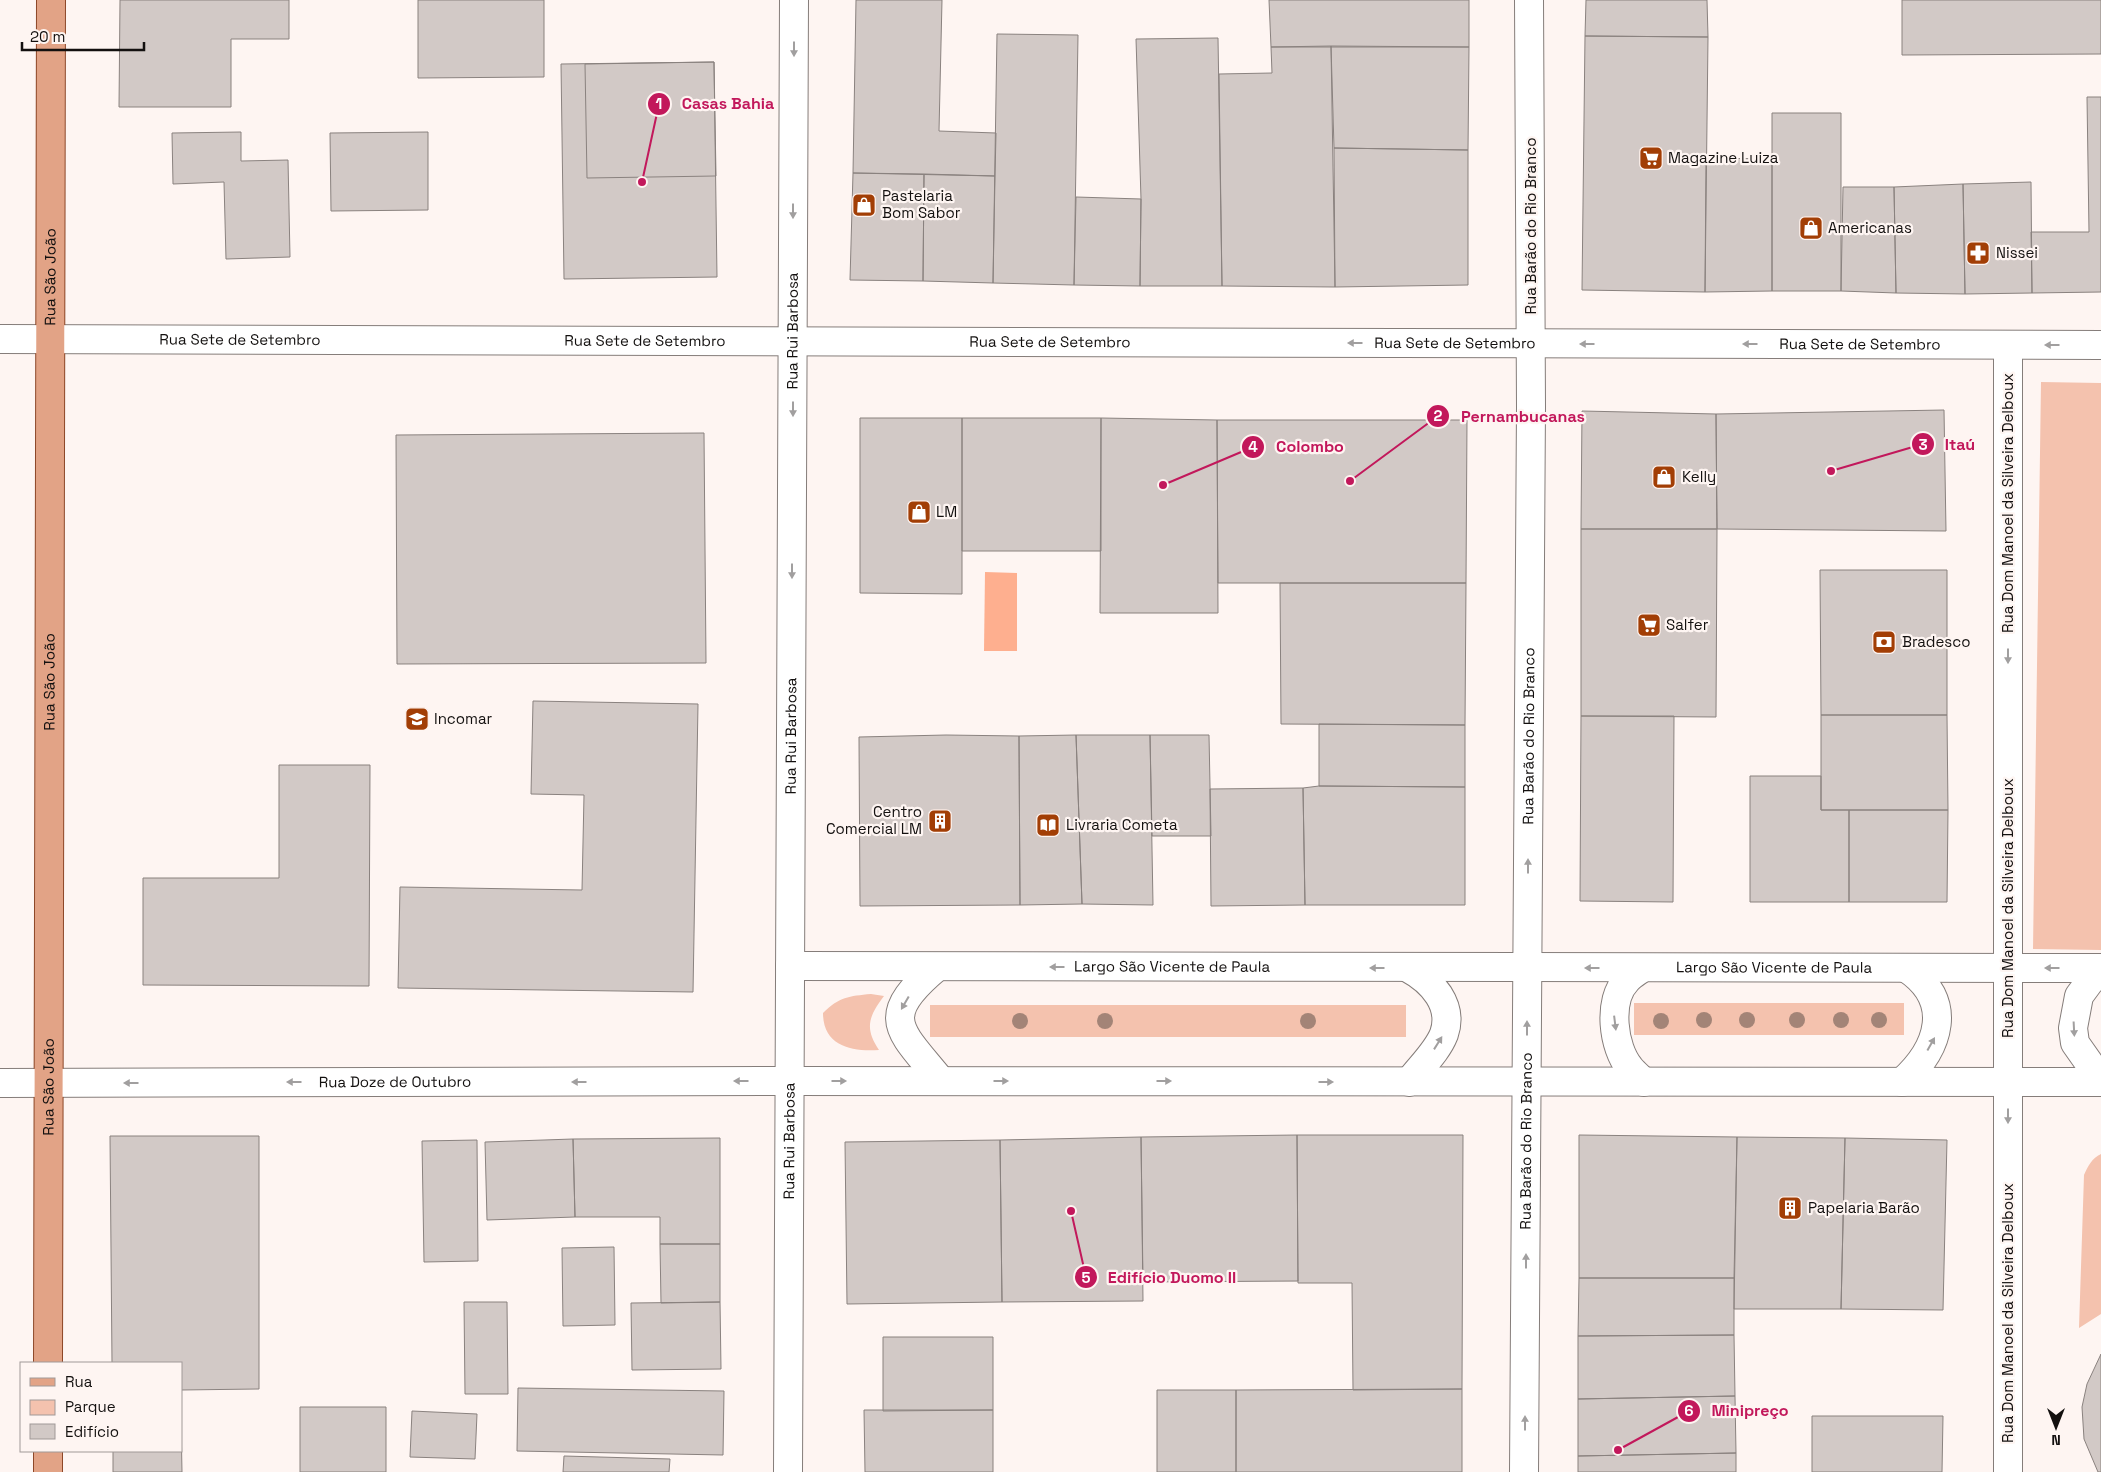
<svg xmlns="http://www.w3.org/2000/svg" width="2101" height="1472" viewBox="0 0 2101 1472" font-family="'Space Grotesk',sans-serif">
<rect width="100%" height="100%" fill="#fef5f2"/>
<!-- green -->
<path fill="#f4c2ae" d="M 2041,382 L 2101,383 L 2101,950 L 2033,949 Z
M 871,994 L 884,996 C 869,1016 864,1028 879,1050 C 852,1052 823,1046 823,1013 C 839,997 849,996 871,994 Z
M 1634,1003 L 1904,1003 L 1904,1035 L 1634,1035 Z
M 930,1005 L 1406,1005 L 1406,1037 L 930,1037 Z
M 2101,1154 L 2101,1314 L 2079,1328 L 2084,1175 C 2088,1166 2092,1158 2101,1154 Z"/>
<!-- water -->
<path fill="#feaf8f" d="M 985,572 L 1017,573 L 1017,651 L 984,651 Z"/>
<!-- building -->
<path fill="#d2c9c6" stroke="#8a827f" d="M 120,0 L 289,0 L 289,39 L 231,39 L 231,107 L 119,107 Z
M 418,0 L 544,0 L 544,77 L 418,78 Z
M 856,0 L 942,0 L 939,131 L 996,133 L 995,176 L 853,173 Z
M 1269,0 L 1469,0 L 1469,47 L 1271,47 Z
M 1586,0 L 1707,0 L 1708,37 L 1585,36 Z
M 1902,0 L 2101,0 L 2101,54 L 1902,55 Z
M 997,34 L 1078,35 L 1074,285 L 993,283 Z
M 1585,36 L 1708,37 L 1705,292 L 1582,290 Z
M 1218,38 L 1222,286 L 1140,286 L 1141,199 L 1136,39 Z
M 1331,46 L 1469,47 L 1468,150 L 1334,148 Z
M 1331,46 L 1335,287 L 1222,286 L 1219,74 L 1272,73 L 1271,47 Z
M 714,62 L 717,277 L 564,279 L 561,64 Z
M 714,62 L 716,176 L 587,178 L 585,64 Z
M 2087,97 L 2101,97 L 2101,292 L 2032,293 L 2031,232 L 2089,232 Z
M 1772,113 L 1841,113 L 1841,291 L 1772,291 Z
M 241,132 L 241,161 L 288,160 L 290,257 L 226,259 L 224,182 L 173,184 L 172,133 Z
M 428,132 L 428,210 L 331,211 L 330,133 Z
M 1334,148 L 1468,150 L 1468,285 L 1335,287 Z
M 1706,158 L 1772,159 L 1772,291 L 1705,292 Z
M 853,173 L 924,174 L 923,281 L 850,280 Z
M 924,174 L 995,176 L 993,283 L 923,281 Z
M 2031,182 L 2032,293 L 1965,294 L 1963,184 Z
M 1963,184 L 1965,294 L 1896,293 L 1894,187 Z
M 1843,187 L 1894,187 L 1896,293 L 1841,291 Z
M 1076,197 L 1141,199 L 1140,286 L 1074,285 Z
M 1944,410 L 1946,531 L 1717,529 L 1716,414 Z
M 1582,411 L 1716,414 L 1717,529 L 1581,529 Z
M 860,418 L 962,418 L 962,594 L 860,593 Z
M 962,418 L 1101,418 L 1101,551 L 962,551 Z
M 1101,418 L 1217,420 L 1218,613 L 1100,613 Z
M 1217,420 L 1467,420 L 1466,583 L 1218,583 Z
M 704,433 L 706,663 L 397,664 L 396,435 Z
M 1581,529 L 1717,529 L 1716,717 L 1581,716 Z
M 1820,570 L 1947,570 L 1947,715 L 1821,715 Z
M 1280,583 L 1466,583 L 1465,725 L 1281,724 Z
M 533,701 L 698,704 L 693,992 L 398,988 L 400,887 L 582,890 L 584,795 L 531,794 Z
M 1821,715 L 1947,715 L 1948,810 L 1821,810 Z
M 1581,716 L 1674,716 L 1673,902 L 1580,901 Z
M 1319,724 L 1465,725 L 1465,787 L 1319,786 Z
M 946,735 L 1019,736 L 1020,905 L 860,906 L 859,737 Z
M 1076,735 L 1150,735 L 1153,905 L 1082,904 Z
M 1076,735 L 1082,904 L 1020,905 L 1019,736 Z
M 1150,735 L 1209,735 L 1211,836 L 1152,836 Z
M 279,765 L 370,765 L 369,986 L 143,985 L 143,878 L 279,878 Z
M 1750,776 L 1821,776 L 1821,810 L 1849,810 L 1849,902 L 1750,902 Z
M 1319,786 L 1465,787 L 1465,905 L 1305,905 L 1303,788 Z
M 1303,788 L 1305,905 L 1211,906 L 1210,789 Z
M 1849,810 L 1948,810 L 1947,902 L 1849,902 Z
M 1297,1135 L 1298,1281 L 1143,1282 L 1141,1137 Z
M 1297,1135 L 1463,1135 L 1462,1389 L 1353,1390 L 1352,1283 L 1298,1283 Z
M 1579,1135 L 1737,1137 L 1734,1278 L 1579,1278 Z
M 110,1136 L 259,1136 L 259,1389 L 181,1390 L 181,1363 L 112,1363 Z
M 1141,1137 L 1143,1301 L 1002,1302 L 1000,1140 Z
M 1737,1137 L 1845,1138 L 1841,1309 L 1734,1309 Z
M 720,1138 L 720,1244 L 660,1244 L 660,1217 L 575,1217 L 573,1139 Z
M 1845,1138 L 1947,1140 L 1943,1310 L 1841,1309 Z
M 573,1139 L 575,1217 L 487,1220 L 485,1142 Z
M 477,1140 L 478,1261 L 424,1262 L 422,1141 Z
M 1000,1140 L 1002,1302 L 847,1304 L 845,1142 Z
M 660,1244 L 720,1244 L 720,1302 L 661,1303 Z
M 614,1247 L 615,1325 L 563,1326 L 562,1248 Z
M 1579,1278 L 1734,1278 L 1734,1335 L 1578,1336 Z
M 464,1302 L 507,1302 L 508,1394 L 465,1394 Z
M 720,1302 L 721,1369 L 632,1370 L 631,1303 Z
M 1734,1335 L 1735,1396 L 1578,1399 L 1578,1336 Z
M 883,1337 L 993,1337 L 993,1410 L 883,1411 Z
M 2101,1354 L 2101,1472 L 2098,1472 L 2084,1439 L 2082,1407 L 2087,1384 Z
M 518,1388 L 724,1391 L 723,1455 L 517,1451 Z
M 1462,1389 L 1462,1472 L 1236,1472 L 1236,1390 Z
M 1157,1390 L 1236,1390 L 1236,1472 L 1157,1472 Z
M 1735,1396 L 1736,1453 L 1578,1456 L 1578,1399 Z
M 300,1407 L 386,1407 L 386,1472 L 300,1472 Z
M 864,1410 L 993,1410 L 993,1472 L 865,1472 Z
M 412,1411 L 477,1414 L 475,1459 L 410,1457 Z
M 1812,1416 L 1943,1416 L 1942,1472 L 1812,1472 Z
M 181,1421 L 182,1472 L 113,1472 L 113,1451 L 181,1451 Z
M 1736,1453 L 1736,1472 L 1578,1472 L 1578,1456 Z
M 564,1456 L 670,1459 L 669,1472 L 563,1472 Z"/>
<g fill="none" stroke-linecap="round" stroke-linejoin="round">
<!-- minor casing -->
<g stroke="#857d7a" stroke-width="30">
<g id="minor">
<path id="s1" d="M 0,339 L 2101,345"/>
<path d="M 2008,345 L 2008,1472"/>
<path id="s2" d="M 790,966 L 2101,968"/>
<path d="M 937,967 C 876,1018 900,1030 941,1081"/>
<path d="M 1408,968 C 1432,981 1454,1005 1444,1034 C 1437,1052 1420,1067 1409,1082"/>
<path d="M 1642,968 C 1637,972 1631,975 1627,980 C 1607,1000 1613,1048 1630,1068 C 1634,1073 1639,1077 1644,1082"/>
<path d="M 2101,973 L 2090,981 L 2079,996 L 2073,1028 L 2075,1043 L 2101,1080"/>
<path d="M 1902,1082 C 1940,1048 1955,1000 1906,968"/>
<path id="s3" d="M 0,1083 L 790,1081 L 2101,1082"/>
<path id="s4" d="M 788,1472 L 794,0"/>
<path id="s5" d="M 1524,1472 L 1531,407 L 1529,0"/>
</g>
</g>
<!-- primary casing -->
<g stroke="#8d4728" stroke-width="30">
<g id="primary">
<path id="s6" d="M 48,1363 L 51,0"/>
<path d="M 48,1472 L 48,1451"/>
</g>
</g>
<!-- minor -->
<use href="#minor" stroke="#fff" stroke-width="28"/>
<!-- primary -->
<use href="#primary" stroke="#e2a386" stroke-width="28"/>
</g>
<!-- trees -->
<g fill="#a38477">
<circle cx="1704" cy="1020" r="8"/>
<circle cx="1747" cy="1020" r="8"/>
<circle cx="1797" cy="1020" r="8"/>
<circle cx="1841" cy="1020" r="8"/>
<circle cx="1879" cy="1020" r="8"/>
<circle cx="1020" cy="1021" r="8"/>
<circle cx="1105" cy="1021" r="8"/>
<circle cx="1308" cy="1021" r="8"/>
<circle cx="1661" cy="1021" r="8"/>
</g>
<!-- one-way arrows -->
<defs><path id="oneway-solid" d="M-6-.8H1V-3.2L6.5 0L1 3.2V.8H-6Z" transform="scale(1.25)"/></defs>
<g fill="#a19f9f">
<use href="#oneway-solid" transform="translate(794 49) rotate(90)"/>
<use href="#oneway-solid" transform="translate(793 211) rotate(90)"/>
<use href="#oneway-solid" transform="translate(1355 343) rotate(-180)"/>
<use href="#oneway-solid" transform="translate(1587 344) rotate(-180)"/>
<use href="#oneway-solid" transform="translate(1750 344) rotate(-180)"/>
<use href="#oneway-solid" transform="translate(2052 345) rotate(-180)"/>
<use href="#oneway-solid" transform="translate(793 409) rotate(90)"/>
<use href="#oneway-solid" transform="translate(792 571) rotate(90)"/>
<use href="#oneway-solid" transform="translate(2008 656) rotate(90)"/>
<use href="#oneway-solid" transform="translate(1528 866) rotate(-90)"/>
<use href="#oneway-solid" transform="translate(1057 967) rotate(-180)"/>
<use href="#oneway-solid" transform="translate(1377 968) rotate(-180)"/>
<use href="#oneway-solid" transform="translate(1592 968) rotate(180)"/>
<use href="#oneway-solid" transform="translate(2052 968) rotate(180)"/>
<use href="#oneway-solid" transform="translate(905 1003) rotate(120)"/>
<use href="#oneway-solid" transform="translate(1615 1023) rotate(83)"/>
<use href="#oneway-solid" transform="translate(1527 1028) rotate(-90)"/>
<use href="#oneway-solid" transform="translate(2074 1029) rotate(87)"/>
<use href="#oneway-solid" transform="translate(1438 1043) rotate(-58)"/>
<use href="#oneway-solid" transform="translate(1931 1044) rotate(-61)"/>
<use href="#oneway-solid" transform="translate(741 1081) rotate(180)"/>
<use href="#oneway-solid" transform="translate(839 1081)"/>
<use href="#oneway-solid" transform="translate(1001 1081)"/>
<use href="#oneway-solid" transform="translate(1164 1081)"/>
<use href="#oneway-solid" transform="translate(294 1082) rotate(180)"/>
<use href="#oneway-solid" transform="translate(579 1082) rotate(180)"/>
<use href="#oneway-solid" transform="translate(1326 1082)"/>
<use href="#oneway-solid" transform="translate(131 1083) rotate(180)"/>
<use href="#oneway-solid" transform="translate(2008 1116) rotate(90)"/>
<use href="#oneway-solid" transform="translate(1526 1261) rotate(-90)"/>
<use href="#oneway-solid" transform="translate(1525 1423) rotate(-90)"/>
</g>
<!-- icons -->
<defs>
<g id="supermarket-square" transform="scale(1.25)"><rect x="-9" y="-9" width="18" height="18" rx="4" fill="#a23e05" stroke="#fef5f2"/><path d="M-6-5.5h2.5l.6 2H6L4.5 2H-2.5L-4.4-4H-6ZM-1.5 3.2a1.3 1.3 0 1 0 .1 0ZM3 3.2a1.3 1.3 0 1 0 .1 0Z" fill="#fff"/></g>
<g id="shop-square" transform="scale(1.25)"><rect x="-9" y="-9" width="18" height="18" rx="4" fill="#a23e05" stroke="#fef5f2"/><path d="M-5-2.5h2.3a2.7 3.5 0 0 1 5.4 0H5L5.5 6h-11ZM-1.5-2.5h3a1.5 2.3 0 0 0-3 0Z" fill="#fff"/></g>
<g id="pharmacy-square" transform="scale(1.25)"><rect x="-9" y="-9" width="18" height="18" rx="4" fill="#a23e05" stroke="#fef5f2"/><path d="M-2-6h4v4h4v4h-4v4h-4v-4h-4v-4h4Z" fill="#fff"/></g>
<g id="bank-square" transform="scale(1.25)"><rect x="-9" y="-9" width="18" height="18" rx="4" fill="#a23e05" stroke="#fef5f2"/><path d="M-6-4H6V4H-6ZM0-2.3a2.3 2.3 0 1 0 0 4.6a2.3 2.3 0 1 0 0-4.6Z" fill="#fff"/></g>
<g id="school-square" transform="scale(1.25)"><rect x="-9" y="-9" width="18" height="18" rx="4" fill="#a23e05" stroke="#fef5f2"/><path d="M0-5L7-2L0 1L-7-2ZM-4 1L0 2.5L4 1V4Q0 6-4 4Z" fill="#fff"/></g>
<g id="building-square" transform="scale(1.25)"><rect x="-9" y="-9" width="18" height="18" rx="4" fill="#a23e05" stroke="#fef5f2"/><path d="M-4-6H4V6H1V3H-1V6H-4ZM-2.5-4.3h1.7v1.8h-1.7ZM.8-4.3h1.7v1.8H.8ZM-2.5-1h1.7V.8h-1.7ZM.8-1h1.7V.8H.8Z" fill="#fff"/></g>
<g id="library-square" transform="scale(1.25)"><rect x="-9" y="-9" width="18" height="18" rx="4" fill="#a23e05" stroke="#fef5f2"/><path d="M-6-4Q-3-5.5-.7-3.5V5Q-3 3-6 4ZM6-4Q3-5.5 .7-3.5V5Q3 3 6 4Z" fill="#fff"/></g>
</defs>
<g fill-rule="evenodd">
<use href="#supermarket-square" x="1651" y="158"/>
<use href="#shop-square" x="864" y="205"/>
<use href="#shop-square" x="1811" y="228"/>
<use href="#pharmacy-square" x="1978" y="253"/>
<use href="#shop-square" x="1664" y="477"/>
<use href="#shop-square" x="919" y="512"/>
<use href="#supermarket-square" x="1649" y="625"/>
<use href="#bank-square" x="1884" y="642"/>
<use href="#school-square" x="417" y="719"/>
<use href="#building-square" x="940" y="821"/>
<use href="#library-square" x="1048" y="825"/>
<use href="#building-square" x="1790" y="1208"/>
</g>
<g text-anchor="middle" stroke-width="4.5" stroke-linejoin="round" paint-order="stroke">
<!-- poi labels -->
<g font-size="15" fill="#13100f" stroke="#fef5f2" text-anchor="start">
<text x="1668" y="163">Magazine Luiza</text>
<text x="882" y="201">Pastelaria<tspan x="882" dy="17">Bom Sabor</tspan></text>
<text x="1828" y="233">Americanas</text>
<text x="1996" y="258">Nissei</text>
<text x="1682" y="482">Kelly</text>
<text x="936" y="517">LM</text>
<text x="1666" y="630">Salfer</text>
<text x="1902" y="647">Bradesco</text>
<text x="434" y="724">Incomar</text>
<text x="922" y="817" text-anchor="end">Centro<tspan x="922" dy="17">Comercial LM</tspan></text>
<text x="1066" y="830">Livraria Cometa</text>
<text x="1808" y="1213">Papelaria Barão</text>
</g>
<!-- street labels -->
<g font-size="15" fill="#13100f" stroke="#fef5f2">
<text transform="translate(1531 226) rotate(-90)" y="5">Rua Barão do Rio Branco</text>
<text dy="5" stroke="none"><textPath href="#s6" startOffset="1086">Rua São João</textPath></text>
<text dy="5" stroke="none"><textPath href="#s4" startOffset="1141">Rua Rui Barbosa</textPath></text>
<text dy="5" stroke="none"><textPath href="#s1" startOffset="240">Rua Sete de Setembro</textPath></text>
<text dy="5" stroke="none"><textPath href="#s1" startOffset="645">Rua Sete de Setembro</textPath></text>
<text dy="5" stroke="none"><textPath href="#s1" startOffset="1050">Rua Sete de Setembro</textPath></text>
<text dy="5" stroke="none"><textPath href="#s1" startOffset="1455">Rua Sete de Setembro</textPath></text>
<text dy="5" stroke="none"><textPath href="#s1" startOffset="1860">Rua Sete de Setembro</textPath></text>
<text transform="translate(2008 503) rotate(-90)" y="5">Rua Dom Manoel da Silveira Delboux</text>
<text dy="5" stroke="none"><textPath href="#s6" startOffset="681">Rua São João</textPath></text>
<text dy="5" stroke="none"><textPath href="#s4" startOffset="736">Rua Rui Barbosa</textPath></text>
<text dy="5" stroke="none"><textPath href="#s5" startOffset="736">Rua Barão do Rio Branco</textPath></text>
<text transform="translate(2008 908) rotate(-90)" y="5">Rua Dom Manoel da Silveira Delboux</text>
<text dy="5" stroke="none"><textPath href="#s2" startOffset="382">Largo São Vicente de Paula</textPath></text>
<text dy="5" stroke="none"><textPath href="#s2" startOffset="984">Largo São Vicente de Paula</textPath></text>
<text dy="5" stroke="none"><textPath href="#s3" startOffset="395">Rua Doze de Outubro</textPath></text>
<text dy="5" stroke="none"><textPath href="#s6" startOffset="276">Rua São João</textPath></text>
<text dy="5" stroke="none"><textPath href="#s4" startOffset="331">Rua Rui Barbosa</textPath></text>
<text dy="5" stroke="none"><textPath href="#s5" startOffset="331">Rua Barão do Rio Branco</textPath></text>
<text transform="translate(2008 1313) rotate(-90)" y="5">Rua Dom Manoel da Silveira Delboux</text>
</g>
</g>
<!-- callouts -->
<path fill="none" stroke="#c2185b" stroke-width="2" d="M642 182L659 104M1350 481L1438 416M1831 471L1923 444M1163 485L1253 447M1071 1211L1086 1277M1618 1450L1689 1411"/>
<g fill="#c2185b" stroke="#fef5f2" stroke-width="2">
<circle cx="642" cy="182" r="5"/>
<circle cx="1350" cy="481" r="5"/>
<circle cx="1831" cy="471" r="5"/>
<circle cx="1163" cy="485" r="5"/>
<circle cx="1071" cy="1211" r="5"/>
<circle cx="1618" cy="1450" r="5"/>
<circle cx="659" cy="104" r="12"/>
<circle cx="1438" cy="416" r="12"/>
<circle cx="1923" cy="444" r="12"/>
<circle cx="1253" cy="447" r="12"/>
<circle cx="1086" cy="1277" r="12"/>
<circle cx="1689" cy="1411" r="12"/>
</g>
<g font-size="15" text-anchor="middle" font-weight="bold" fill="#fff">
<text x="659" y="109">1</text>
<text x="1438" y="421">2</text>
<text x="1923" y="450">3</text>
<text x="1253" y="452">4</text>
<text x="1086" y="1283">5</text>
<text x="1689" y="1416">6</text>
</g>
<g font-size="16" text-anchor="middle" font-weight="bold" fill="#c2185b" stroke="#fef5f2" stroke-width="4.5" stroke-linejoin="round" paint-order="stroke">
<text x="728" y="109">Casas Bahia</text>
<text x="1523" y="422">Pernambucanas</text>
<text x="1960" y="450">Itaú</text>
<text x="1310" y="452">Colombo</text>
<text x="1172" y="1283">Edifício Duomo II</text>
<text x="1750" y="1416">Minipreço</text>
</g>
<!-- legend -->
<rect x="20" y="1362" width="162" height="90" fill="#fef5f2" stroke="#a09997"/>
<rect x="30" y="1378" width="25" height="8" fill="#e2a386" stroke="#a09997"/>
<text x="65" y="1387" font-size="15" fill="#13100f">Rua</text>
<rect x="30" y="1400" width="25" height="15" fill="#f4c2ae" stroke="#a09997"/>
<text x="65" y="1412" font-size="15" fill="#13100f">Parque</text>
<rect x="30" y="1424" width="25" height="15" fill="#d2c9c6" stroke="#a09997"/>
<text x="65" y="1437" font-size="15" fill="#13100f">Edifício</text>
<!-- north arrow -->
<g transform="translate(2056 1427) rotate(180)" stroke="#fef5f2" stroke-width="4" paint-order="stroke">
<path d="M0-4L9 19L0 12L-9 19Z" fill="#13100f"/>
<text y="-8" font-size="14" font-weight="bold" text-anchor="middle" fill="#13100f">N</text>
</g>
<!-- scale -->
<path d="M22 42v8h122v-8" fill="none" stroke="#13100f" stroke-width="2.5"/>
<text x="30" y="42" font-size="15" fill="#13100f" stroke="#fef5f2" stroke-width="4" paint-order="stroke">20 m</text>
</svg>
